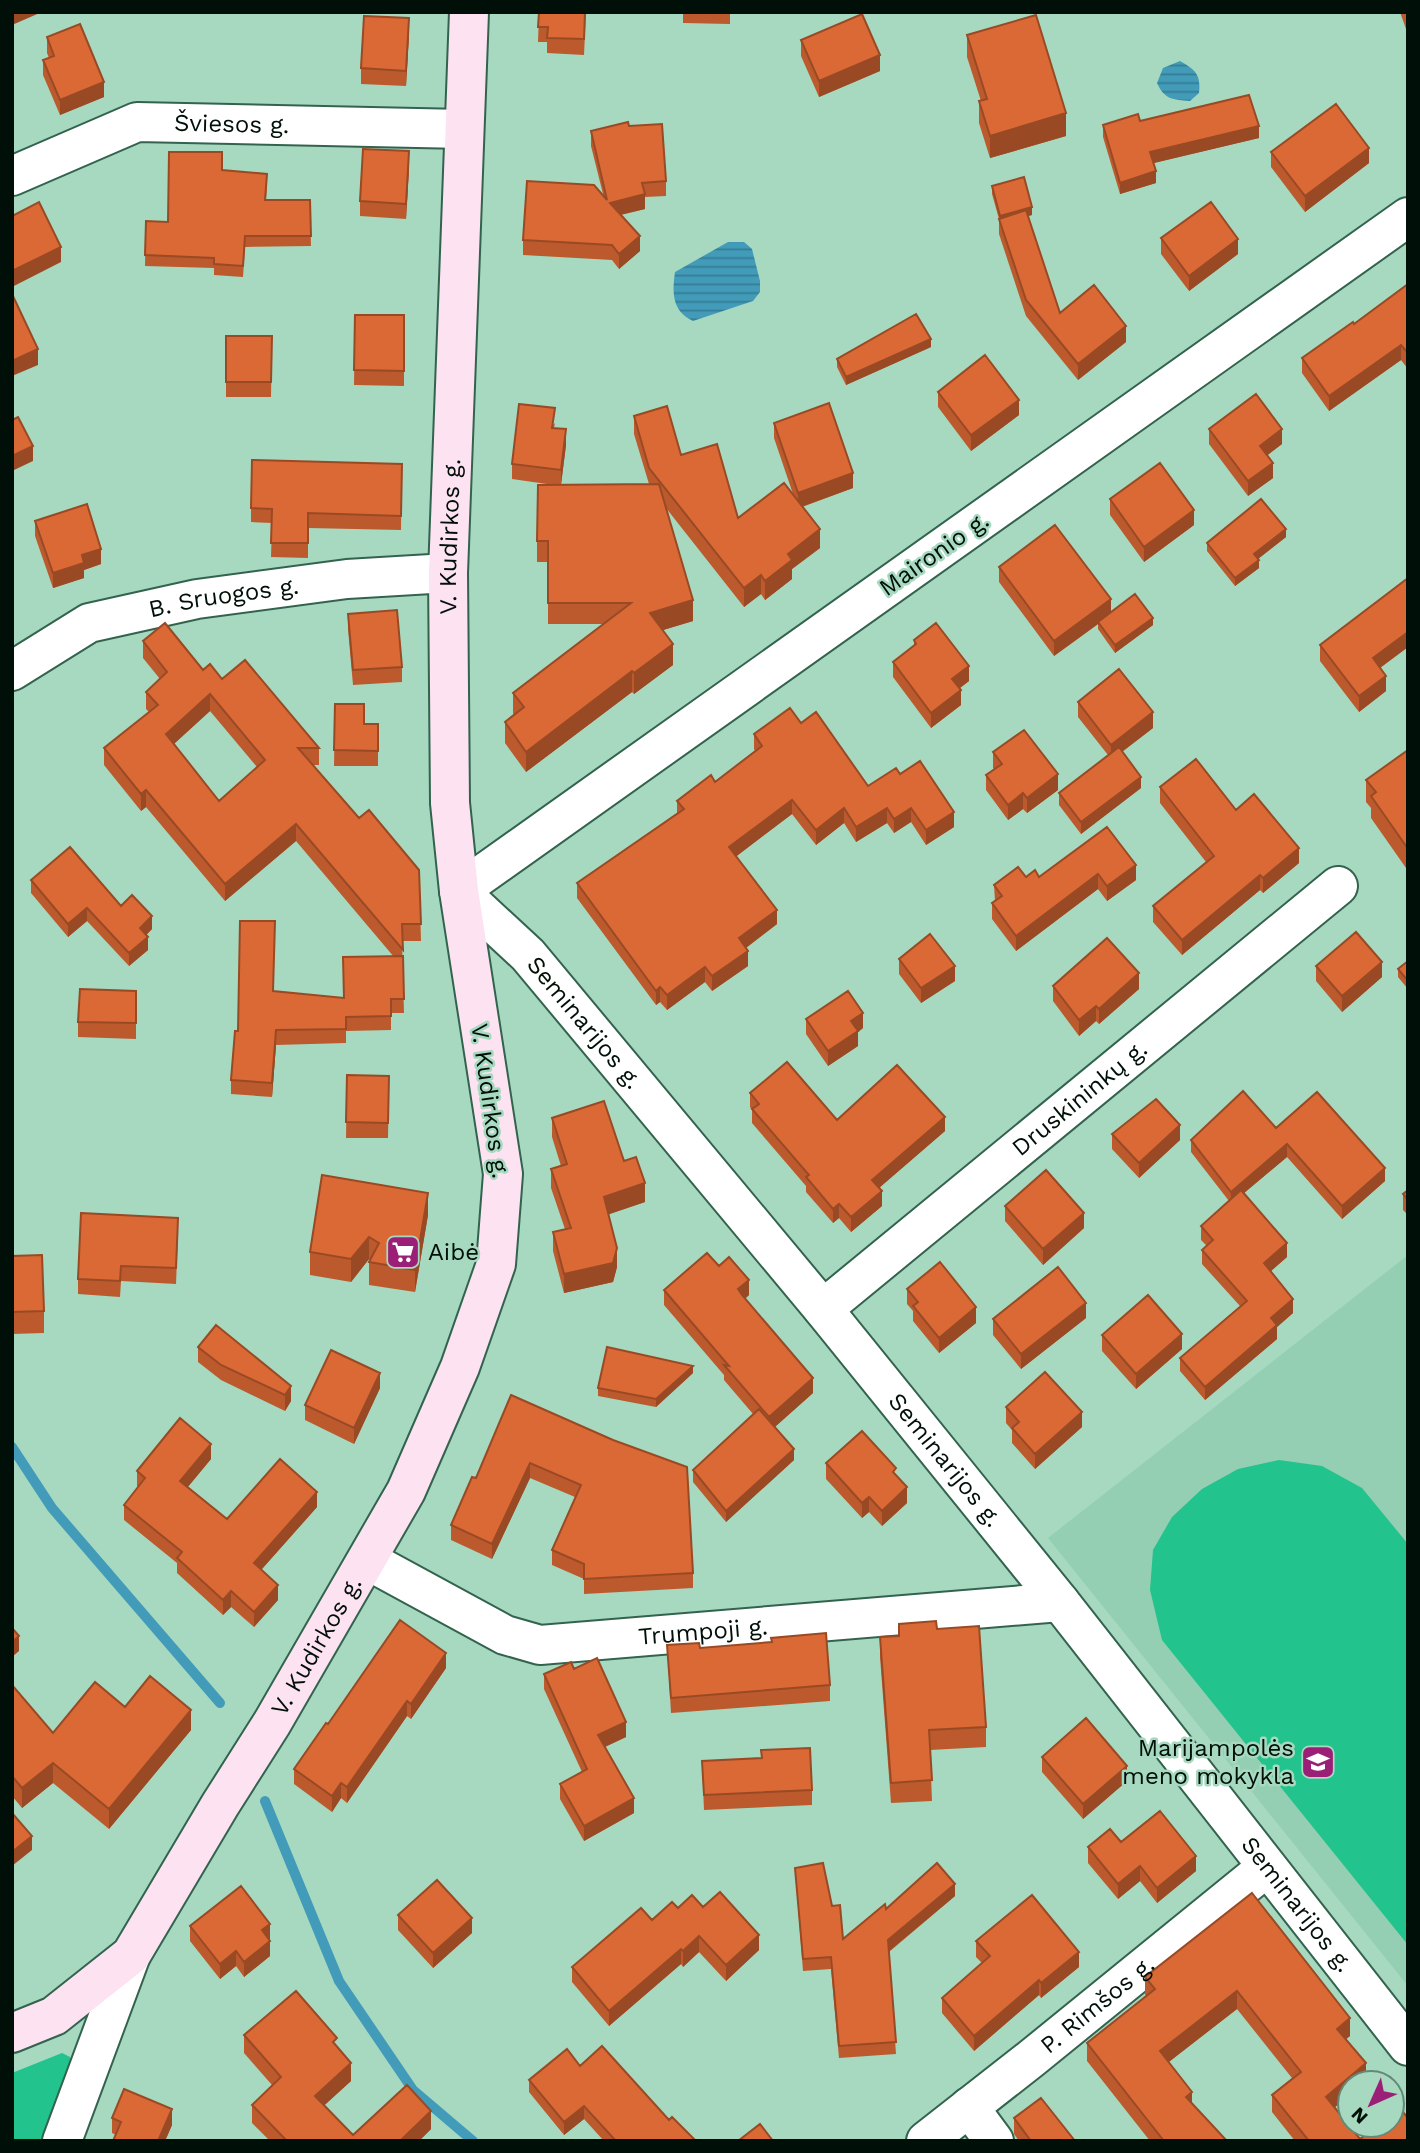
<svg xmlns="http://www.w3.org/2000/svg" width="1420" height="2153" viewBox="0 0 1420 2153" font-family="'Work Sans',sans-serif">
<defs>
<pattern id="water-rules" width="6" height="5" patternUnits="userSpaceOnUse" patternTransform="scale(1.75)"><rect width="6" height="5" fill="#429bb9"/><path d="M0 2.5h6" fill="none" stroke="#357d94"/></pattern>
</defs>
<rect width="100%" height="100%" fill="#a6d9c0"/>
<!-- built -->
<path fill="#94cfb3" d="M 1408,1255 L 1408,1986 L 1048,1538 Z"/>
<!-- green -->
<path fill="#22c38c" d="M 1279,1460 L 1322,1466 L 1362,1488 L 1408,1544 L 1408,1945 L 1162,1640 L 1150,1590 L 1153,1550 L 1172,1517 L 1202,1489 L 1238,1469 Z
M 62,2053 L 70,2057 L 75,2067 L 51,2141 L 12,2141 L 12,2073 Z"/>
<!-- water -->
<path fill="url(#water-rules)" d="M 1180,61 C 1196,70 1201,75 1199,93 L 1190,101 C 1173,100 1164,99 1157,83 L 1163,68 Z
M 728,242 L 744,242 L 752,249 L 760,281 L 760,292 L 753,301 L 693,321 C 672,311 672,293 675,272 Z"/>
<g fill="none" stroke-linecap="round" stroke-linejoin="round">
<!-- stream -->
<path stroke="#429bb9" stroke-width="10" d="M 12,1447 L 52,1508 L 220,1703
M 265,1801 L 339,1981 L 413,2090 L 473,2141"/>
<!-- street casing -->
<g stroke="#33634e" stroke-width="42">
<g id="street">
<path id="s1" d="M 12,176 L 137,122 L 464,129"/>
<path id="s2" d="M 1408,217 L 459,891 L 528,955 L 823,1309 L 1060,1602 L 1408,2046"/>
<path id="s3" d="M 12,671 L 89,623 L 197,599 L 347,579 L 448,573"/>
<path id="s4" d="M 823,1309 L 1338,886"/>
<path id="s5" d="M 367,1560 L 505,1635 L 540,1645 L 1060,1602"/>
<path d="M 969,2107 L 994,2141"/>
<path d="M 62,2141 L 131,1955"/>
<path id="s6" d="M 926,2141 L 1032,2058 L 1267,1867"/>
</g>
</g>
<!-- secondary casing -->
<g stroke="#33634e" stroke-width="42">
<g id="secondary">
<path id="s7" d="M 12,2033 L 54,2016 L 131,1955 L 220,1805 L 272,1723 L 406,1491 L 460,1367 L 496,1264 L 503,1174 L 459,891 L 450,803 L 448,573 L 469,12"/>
</g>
</g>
<!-- street -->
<use href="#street" stroke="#fff" stroke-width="38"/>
<!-- secondary -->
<use href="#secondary" stroke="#fde2f2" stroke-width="38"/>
</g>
<!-- wall -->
<path fill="#bc5a2e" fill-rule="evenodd" d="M 539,12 L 586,12 L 584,55 L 547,53 L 547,42 L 538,42 Z
M 683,12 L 730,12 L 730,24 L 683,23 Z
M 1400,12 L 1408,12 L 1408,28 L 1406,29 Z
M 409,33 L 406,86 L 361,84 L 361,68 Z
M 967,35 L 1066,136 L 990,158 L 979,123 L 979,101 L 981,101 L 967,57 Z
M 47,37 L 104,97 L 60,115 L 43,75 L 43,60 L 49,58 L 47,53 Z
M 801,40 L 880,71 L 819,97 L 801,56 Z
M 1140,121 L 1259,138 L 1153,163 L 1156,183 L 1120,194 L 1103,137 L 1103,125 Z
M 629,126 L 666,181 L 666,196 L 645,197 L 645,209 L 621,215 L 640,251 L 619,269 L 612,260 L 523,255 L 523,240 L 603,194 L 591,146 L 591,131 Z
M 1271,152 L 1369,163 L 1305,212 L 1271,167 Z
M 409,167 L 406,219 L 360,216 L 360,201 Z
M 222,170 L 267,185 L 266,200 L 310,200 L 311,246 L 245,247 L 243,277 L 214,275 L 214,268 L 145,266 L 146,221 L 168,222 Z
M 992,186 L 1032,215 L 1028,216 L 1060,313 L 1126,342 L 1078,380 L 1026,316 L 999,234 L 999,219 L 992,194 Z
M 1161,238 L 1238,254 L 1189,291 L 1161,254 Z
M 1408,284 L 1408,369 L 1401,360 L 1329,411 L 1302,373 L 1302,358 L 1354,324 Z
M 355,315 L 404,315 L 404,386 L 354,385 Z
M 226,336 L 272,336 L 271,397 L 226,397 Z
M 931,347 L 846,385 L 837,367 L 837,359 Z
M 938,392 L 1019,415 L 971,451 L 938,407 Z
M 634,416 L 681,455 L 738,518 L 794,497 L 774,438 L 774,423 L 853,488 L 802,507 L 820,548 L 792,569 L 792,579 L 765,600 L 761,594 L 744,607 L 666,508 L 693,621 L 663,630 L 673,665 L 634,694 L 632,692 L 526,772 L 505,743 L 505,722 L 514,715 L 513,713 L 513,693 L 603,624 L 548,624 L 548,562 L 537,562 L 537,541 L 554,485 L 512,479 L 512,464 L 555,423 L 554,428 L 566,445 L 561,484 L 649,484 L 634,434 Z
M 1209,429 L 1282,444 L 1267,455 L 1273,478 L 1248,496 L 1209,444 Z
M 402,464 L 401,530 L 308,528 L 308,558 L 271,557 L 272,523 L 251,522 L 251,508 Z
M 1110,499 L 1194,525 L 1144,562 L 1110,515 Z
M 35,521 L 101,564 L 84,570 L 84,578 L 53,588 L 35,536 Z
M 1286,537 L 1258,559 L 1259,568 L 1235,586 L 1207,551 L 1207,543 Z
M 999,567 L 1111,612 L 1153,625 L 1115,653 L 1098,629 L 1098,624 L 1054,656 L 999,582 Z
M 1408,578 L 1408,647 L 1380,668 L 1386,691 L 1359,712 L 1320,661 L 1320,645 Z
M 348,614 L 402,667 L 402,682 L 353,685 L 348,629 Z
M 914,640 L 969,681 L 960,688 L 961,705 L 931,728 L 893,677 L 893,662 L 914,646 Z
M 143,641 L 222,679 L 319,748 L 319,765 L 313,765 L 359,818 L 419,870 L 421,941 L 402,941 L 404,1013 L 391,1013 L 391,1030 L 346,1031 L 346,1043 L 276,1045 L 272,1097 L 231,1094 L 231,1080 L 238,1031 L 274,991 L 344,998 L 394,957 L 296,841 L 225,901 L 146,807 L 141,811 L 104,765 L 104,748 L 149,712 L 146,709 L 146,692 L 160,679 L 143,658 ZM 210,711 L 257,767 L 219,801 L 174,744 Z
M 1078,702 L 1153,728 L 1122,752 L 1141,788 L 1081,834 L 1059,805 L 1059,793 L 1108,755 L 1078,717 Z
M 335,704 L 364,724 L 378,724 L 378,766 L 334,766 Z
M 801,723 L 868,786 L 900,774 L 954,827 L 926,845 L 911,822 L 894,833 L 887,823 L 856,842 L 844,823 L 816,845 L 792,814 L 736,856 L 777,924 L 746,948 L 748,966 L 712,991 L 705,982 L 667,1010 L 660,1002 L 656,1005 L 577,898 L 577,883 L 677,813 L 677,801 L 715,782 L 755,751 L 754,749 L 754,734 Z
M 1408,750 L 1406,868 L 1371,818 L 1371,808 L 1366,802 L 1366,780 Z
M 993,752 L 1058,790 L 1027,813 L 1023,809 L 1008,820 L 986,790 L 986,775 L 994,769 L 993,768 Z
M 1160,787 L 1236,810 L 1299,863 L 1263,893 L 1260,890 L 1182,955 L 1153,922 L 1153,906 L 1206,862 L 1160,803 Z
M 1107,827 L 1136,880 L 1107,901 L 1098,889 L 1016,951 L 992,919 L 992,903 L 995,901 L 994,885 L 1026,877 L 1039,877 Z
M 31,880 L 121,906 L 152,929 L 146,935 L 148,950 L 129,966 L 87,921 L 68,937 L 31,893 Z
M 899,959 L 955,981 L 921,1003 L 899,974 Z
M 1408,961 L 1408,989 L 1398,977 L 1398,969 Z
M 1316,966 L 1382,977 L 1342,1012 L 1316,981 Z
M 1053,986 L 1139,989 L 1099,1024 L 1096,1021 L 1079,1036 L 1053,1001 Z
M 136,991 L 136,1039 L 78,1037 L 78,1022 Z
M 806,1019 L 863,1028 L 858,1032 L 858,1046 L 828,1066 L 806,1034 Z
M 347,1075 L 389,1076 L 388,1138 L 346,1138 Z
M 750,1093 L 837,1120 L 945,1131 L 879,1188 L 882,1206 L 851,1232 L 839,1218 L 833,1223 L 806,1192 L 806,1186 L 752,1123 L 752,1110 L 750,1107 Z
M 552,1118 L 624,1161 L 645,1202 L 609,1214 L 617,1267 L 613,1282 L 564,1293 L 553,1251 L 553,1232 L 565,1229 L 551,1188 L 551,1169 L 561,1166 L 552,1137 Z
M 1276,1128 L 1385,1181 L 1342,1219 L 1287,1157 L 1244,1193 L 1287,1257 L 1271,1271 L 1293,1313 L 1277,1327 L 1277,1339 L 1205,1400 L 1180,1371 L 1180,1358 L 1240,1306 L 1202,1264 L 1202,1250 L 1207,1246 L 1201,1240 L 1201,1226 L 1229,1201 L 1191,1152 L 1191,1140 Z
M 1112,1134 L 1180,1140 L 1139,1178 L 1112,1149 Z
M 1408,1190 L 1408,1215 L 1403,1210 L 1403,1194 Z
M 1005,1206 L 1084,1228 L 1043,1265 L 1005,1221 Z
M 428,1215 L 415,1292 L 369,1285 L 369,1262 L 371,1260 L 369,1259 L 351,1282 L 310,1275 L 310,1252 Z
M 178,1233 L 176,1284 L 121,1281 L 120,1297 L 78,1294 L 78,1279 Z
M 12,1256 L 44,1311 L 44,1333 L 12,1334 Z
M 719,1266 L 749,1295 L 745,1299 L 813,1393 L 775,1427 L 794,1460 L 726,1522 L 693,1482 L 693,1470 L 753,1414 L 724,1380 L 724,1375 L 664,1305 L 664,1290 Z
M 907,1289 L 976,1323 L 939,1353 L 913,1321 L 913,1311 L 907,1304 Z
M 1086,1318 L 1021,1369 L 993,1335 L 993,1319 Z
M 216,1325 L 291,1401 L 285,1411 L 221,1380 L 198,1362 L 198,1347 Z
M 1102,1335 L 1182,1349 L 1136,1389 L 1102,1351 Z
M 693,1373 L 656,1407 L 598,1396 L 598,1388 Z
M 380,1388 L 354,1444 L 305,1420 L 305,1405 Z
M 511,1395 L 693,1573 L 693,1588 L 584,1594 L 584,1579 L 552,1565 L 552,1550 L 575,1497 L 530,1478 L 492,1559 L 451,1540 L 451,1525 L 476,1478 Z
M 1006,1407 L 1082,1427 L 1035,1469 L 1012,1443 L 1012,1430 L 1006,1423 Z
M 211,1459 L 188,1487 L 227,1519 L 317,1507 L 261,1570 L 278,1600 L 254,1627 L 231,1607 L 223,1615 L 177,1573 L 177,1563 L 124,1520 L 124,1505 L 138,1487 L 137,1486 L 137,1471 Z
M 826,1463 L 896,1475 L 907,1503 L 882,1526 L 869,1512 L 862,1518 L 826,1479 Z
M 899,1624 L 937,1629 L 986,1727 L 986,1747 L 930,1750 L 932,1801 L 891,1803 L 880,1657 L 880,1637 L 899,1636 Z
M 771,1642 L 830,1685 L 830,1701 L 671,1713 L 667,1645 L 700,1648 Z
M 446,1668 L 411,1719 L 407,1716 L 347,1803 L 341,1798 L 332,1812 L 294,1784 L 294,1769 L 328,1724 Z
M 574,1669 L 626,1737 L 605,1747 L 634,1813 L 584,1841 L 560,1799 L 560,1784 L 582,1772 L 544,1689 L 544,1674 Z
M 12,1685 L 53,1733 L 125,1707 L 191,1730 L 109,1829 L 53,1783 L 22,1808 L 12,1796 Z
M 1042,1757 L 1127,1781 L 1083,1819 L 1042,1772 Z
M 702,1761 L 812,1790 L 812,1805 L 704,1810 Z
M 1121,1842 L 1196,1871 L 1157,1903 L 1140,1881 L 1118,1899 L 1088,1863 L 1088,1847 Z
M 795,1868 L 832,1906 L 843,1939 L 886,1909 L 955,1896 L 889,1952 L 896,2054 L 839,2058 L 831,1969 L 803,1971 Z
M 1252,1893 L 1350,2036 L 1346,2039 L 1366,2080 L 1362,2083 L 1350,2083 L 1350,2094 L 1334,2108 L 1360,2139 L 1381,2129 L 1408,2141 L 1295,2141 L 1272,2112 L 1272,2095 L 1292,2078 L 1237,2009 L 1168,2062 L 1192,2103 L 1227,2141 L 1150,2141 L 1087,2061 L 1087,2043 L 1146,1996 L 1145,1994 L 1145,1977 Z
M 703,1907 L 759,1950 L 726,1981 L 699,1952 L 683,1967 L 681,1964 L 609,2026 L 572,1982 L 572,1967 L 652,1920 L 678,1908 Z
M 398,1915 L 472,1933 L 433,1968 L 398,1930 Z
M 190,1926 L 270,1939 L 270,1956 L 244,1977 L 236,1966 L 220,1979 L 190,1941 Z
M 976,1941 L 1079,1967 L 1041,1998 L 1039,1995 L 974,2051 L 942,2013 L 942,1998 L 982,1963 L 976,1957 Z
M 244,2035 L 337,2046 L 351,2081 L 324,2105 L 353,2135 L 431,2129 L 419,2141 L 270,2141 L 252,2123 L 252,2105 L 272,2085 L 244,2053 Z
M 580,2066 L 669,2120 L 696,2141 L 604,2141 L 584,2119 L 564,2135 L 529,2092 L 529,2080 Z
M 112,2118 L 172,2125 L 165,2141 L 113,2141 L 116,2135 L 112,2133 Z
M 1014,2118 L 1075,2141 L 1019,2141 L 1014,2134 Z"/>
<!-- shaded-wall -->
<path fill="#994a25" d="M 12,12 L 42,12 L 12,25 Z
M 1408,13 L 1408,28 L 1406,29 L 1406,14 Z
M 409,18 L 409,33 L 406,86 L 406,71 Z
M 880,55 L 880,71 L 819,97 L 819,81 Z
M 104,82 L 104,97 L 60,115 L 60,100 Z
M 1066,113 L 1066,136 L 990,158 L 990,136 Z
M 1259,126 L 1259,138 L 1150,164 L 1150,152 Z
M 1369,148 L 1369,163 L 1305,212 L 1305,196 Z
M 409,151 L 409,167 L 406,219 L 406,204 Z
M 1156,171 L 1156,183 L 1120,194 L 1120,183 Z
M 645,194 L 645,209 L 610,217 L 610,203 Z
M 1032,207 L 1032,215 L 1000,223 L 1000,216 Z
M 640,236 L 640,251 L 619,269 L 619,254 Z
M 1238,239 L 1238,254 L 1189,291 L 1189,276 Z
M 61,247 L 61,262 L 12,287 L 12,271 Z
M 1126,326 L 1126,342 L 1078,380 L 1078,364 Z
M 931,339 L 931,347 L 846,385 L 846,377 Z
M 1401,345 L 1401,360 L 1329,411 L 1329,396 Z
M 38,349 L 38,365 L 12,376 L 12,361 Z
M 1019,400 L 1019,415 L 971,451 L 971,435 Z
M 566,429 L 566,445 L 561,485 L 561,470 Z
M 1282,429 L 1282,444 L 1260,461 L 1260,446 Z
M 33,446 L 33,461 L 12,471 L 12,456 Z
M 1273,463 L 1273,478 L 1248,496 L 1248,481 Z
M 853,473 L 853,488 L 798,508 L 798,493 Z
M 1194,510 L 1194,525 L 1144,562 L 1144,547 Z
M 820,529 L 820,548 L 792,569 L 792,579 L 765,600 L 765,581 L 788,554 Z
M 1286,529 L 1286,537 L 1254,562 L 1254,554 Z
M 101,549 L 101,564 L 84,570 L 84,578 L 53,588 L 53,573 L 82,555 Z
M 1259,560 L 1259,568 L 1235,586 L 1235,578 Z
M 761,575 L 761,594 L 744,607 L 744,588 Z
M 1111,599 L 1111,614 L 1098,622 L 1098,624 L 1054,656 L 1054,641 Z
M 693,600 L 693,621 L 650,634 L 650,613 Z
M 1153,618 L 1153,625 L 1115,653 L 1115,645 Z
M 1408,632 L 1408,647 L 1373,673 L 1373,658 Z
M 673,644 L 673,665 L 634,694 L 634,673 Z
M 969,666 L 969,681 L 952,694 L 952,679 Z
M 632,671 L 632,692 L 526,772 L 526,752 Z
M 1386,676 L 1386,691 L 1359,712 L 1359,696 Z
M 961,690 L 961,705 L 931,728 L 931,713 Z
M 210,694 L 210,711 L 166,751 L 166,734 Z
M 1153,712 L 1153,728 L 1111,760 L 1111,745 Z
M 1058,774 L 1058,790 L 1027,813 L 1027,798 Z
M 1141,777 L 1141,788 L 1081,834 L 1081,822 Z
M 146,790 L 146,807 L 141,811 L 141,794 Z
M 1023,793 L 1023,809 L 1008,820 L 1008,805 Z
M 792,800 L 792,814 L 729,862 L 729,847 Z
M 844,808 L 844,823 L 816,845 L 816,830 Z
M 887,808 L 887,823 L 856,842 L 856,827 Z
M 911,808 L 911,822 L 894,833 L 894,819 Z
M 954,812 L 954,827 L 926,845 L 926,830 Z
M 296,824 L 296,841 L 225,901 L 225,884 Z
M 1408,844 L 1408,867 L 1406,868 L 1406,846 Z
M 1299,848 L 1299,863 L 1263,893 L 1263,878 Z
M 1136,865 L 1136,880 L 1107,901 L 1107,886 Z
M 1098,874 L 1098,889 L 1016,951 L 1016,936 Z
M 1260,875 L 1260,890 L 1182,955 L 1182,940 Z
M 87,908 L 87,921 L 68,937 L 68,924 Z
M 777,910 L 777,924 L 739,953 L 739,938 Z
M 152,916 L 152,929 L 140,941 L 140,928 Z
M 148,937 L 148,950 L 129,966 L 129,953 Z
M 748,951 L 748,966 L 712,991 L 712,976 Z
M 1382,962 L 1382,977 L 1342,1012 L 1342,996 Z
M 955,966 L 955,981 L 921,1003 L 921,988 Z
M 705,967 L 705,982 L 667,1010 L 667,995 Z
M 1139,973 L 1139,989 L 1099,1024 L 1099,1009 Z
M 660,987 L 660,1002 L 656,1005 L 656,991 Z
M 1096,1006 L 1096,1021 L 1079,1036 L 1079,1020 Z
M 863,1013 L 863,1028 L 858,1032 L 858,1046 L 828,1066 L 828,1051 L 851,1021 Z
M 276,1030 L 276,1045 L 272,1097 L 272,1083 Z
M 13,1093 L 13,1116 L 12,1118 L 12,1095 Z
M 945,1117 L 945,1131 L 872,1194 L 872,1180 Z
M 1180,1125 L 1180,1140 L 1139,1178 L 1139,1163 Z
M 1287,1144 L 1287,1157 L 1231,1204 L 1231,1192 Z
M 1385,1168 L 1385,1181 L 1342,1219 L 1342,1206 Z
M 645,1183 L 645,1202 L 604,1216 L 604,1197 Z
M 882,1191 L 882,1206 L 851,1232 L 851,1217 Z
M 428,1193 L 428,1215 L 415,1292 L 415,1270 Z
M 839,1204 L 839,1218 L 833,1223 L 833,1209 Z
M 1084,1213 L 1084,1228 L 1043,1265 L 1043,1249 Z
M 369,1237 L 369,1259 L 351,1282 L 351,1259 Z
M 1287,1243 L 1287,1257 L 1264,1277 L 1264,1263 Z
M 617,1248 L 617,1267 L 613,1282 L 564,1293 L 564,1274 Z
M 749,1280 L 749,1295 L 738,1304 L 738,1289 Z
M 1293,1299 L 1293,1313 L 1277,1327 L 1277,1339 L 1205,1400 L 1205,1387 L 1271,1318 Z
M 1086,1303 L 1086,1318 L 1021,1369 L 1021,1354 Z
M 976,1307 L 976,1323 L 939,1353 L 939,1338 Z
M 1182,1334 L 1182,1349 L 1136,1389 L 1136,1374 Z
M 693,1366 L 693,1373 L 656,1407 L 656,1399 Z
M 380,1373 L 380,1388 L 354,1444 L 354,1428 Z
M 813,1378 L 813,1393 L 769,1432 L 769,1417 Z
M 291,1386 L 291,1401 L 285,1411 L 285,1395 Z
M 1082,1412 L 1082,1427 L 1035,1469 L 1035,1454 Z
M 211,1444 L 211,1459 L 180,1496 L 180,1481 Z
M 794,1449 L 794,1460 L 726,1522 L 726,1511 Z
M 530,1463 L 530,1478 L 492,1559 L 492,1544 Z
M 907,1487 L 907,1503 L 882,1526 L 882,1511 Z
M 317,1492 L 317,1507 L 254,1578 L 254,1563 Z
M 869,1497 L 869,1512 L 862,1518 L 862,1503 Z
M 278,1585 L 278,1600 L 254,1627 L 254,1612 Z
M 231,1591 L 231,1607 L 223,1615 L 223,1600 Z
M 19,1636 L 19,1651 L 12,1657 L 12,1642 Z
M 446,1653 L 446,1668 L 411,1719 L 411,1704 Z
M 407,1701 L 407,1716 L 347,1803 L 347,1787 Z
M 191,1710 L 191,1730 L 109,1829 L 109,1809 Z
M 626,1722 L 626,1737 L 598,1750 L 598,1735 Z
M 53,1763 L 53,1783 L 22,1808 L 22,1788 Z
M 1127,1766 L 1127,1781 L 1083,1819 L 1083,1804 Z
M 341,1783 L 341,1798 L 332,1812 L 332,1796 Z
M 634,1798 L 634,1813 L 584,1841 L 584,1826 Z
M 32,1836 L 32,1850 L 12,1866 L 12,1852 Z
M 1196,1856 L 1196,1871 L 1157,1903 L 1157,1888 Z
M 1140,1866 L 1140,1881 L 1118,1899 L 1118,1884 Z
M 955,1884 L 955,1896 L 888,1952 L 888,1940 Z
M 472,1918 L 472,1933 L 433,1968 L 433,1953 Z
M 270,1924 L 270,1939 L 262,1945 L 262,1930 Z
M 759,1935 L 759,1950 L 726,1981 L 726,1965 Z
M 699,1936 L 699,1952 L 683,1967 L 683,1951 Z
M 270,1941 L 270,1956 L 244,1977 L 244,1962 Z
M 681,1949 L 681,1964 L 609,2026 L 609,2011 Z
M 236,1951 L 236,1966 L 220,1979 L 220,1964 Z
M 1079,1952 L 1079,1967 L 1041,1998 L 1041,1983 Z
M 1039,1980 L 1039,1995 L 974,2051 L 974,2036 Z
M 1237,1991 L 1237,2009 L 1160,2069 L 1160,2051 Z
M 1350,2018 L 1350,2036 L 1337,2046 L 1337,2029 Z
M 351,2063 L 351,2081 L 315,2114 L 315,2096 Z
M 1366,2063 L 1366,2080 L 1362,2083 L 1350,2083 L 1350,2094 L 1326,2115 L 1326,2097 Z
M 1192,2092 L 1192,2110 L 1186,2097 Z
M 584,2106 L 584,2119 L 564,2135 L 564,2122 Z
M 172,2109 L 172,2125 L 165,2141 L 158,2141 Z
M 431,2111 L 431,2129 L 419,2141 L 400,2141 Z"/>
<!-- building -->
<path fill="#db6935" stroke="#994a25" stroke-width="2" fill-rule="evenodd" d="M 539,12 L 585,12 L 584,39 L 547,38 L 548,27 L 538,27 Z
M 862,14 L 880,55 L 819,81 L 801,40 Z
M 1036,15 L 1066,113 L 990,136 L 979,101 L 987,99 L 967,35 Z
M 364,16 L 409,18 L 406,71 L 361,68 Z
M 80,24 L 104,82 L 60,100 L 43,60 L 54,56 L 47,37 Z
M 1249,95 L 1259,126 L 1150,152 L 1156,171 L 1120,183 L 1103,125 L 1138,114 L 1140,121 Z
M 1336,104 L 1369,148 L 1305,196 L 1271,152 Z
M 628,122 L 629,126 L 662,124 L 666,181 L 642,183 L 645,194 L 610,203 L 640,236 L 619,254 L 612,245 L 523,240 L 527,181 L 594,185 L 607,200 L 591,131 Z
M 363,149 L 409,151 L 406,204 L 360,201 Z
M 169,152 L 222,152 L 222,170 L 267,174 L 265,200 L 310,200 L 311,236 L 245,236 L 243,266 L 214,264 L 214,258 L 145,255 L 146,221 L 168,222 Z
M 1024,177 L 1032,207 L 1000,216 L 992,186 Z
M 39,202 L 61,247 L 12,271 L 12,216 Z
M 1211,202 L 1238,239 L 1189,276 L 1161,238 Z
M 1026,210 L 1060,313 L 1094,285 L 1126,326 L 1078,364 L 1026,300 L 999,219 Z
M 1408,284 L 1408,353 L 1401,345 L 1329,396 L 1302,358 L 1353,322 L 1354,324 Z
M 12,294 L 38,349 L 12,361 Z
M 916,314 L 931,339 L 846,377 L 837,359 Z
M 355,315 L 404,315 L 404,371 L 354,370 Z
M 226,336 L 272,336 L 271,382 L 226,382 Z
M 985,355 L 1019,400 L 971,435 L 938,392 Z
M 1256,394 L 1282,429 L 1260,446 L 1273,463 L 1248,481 L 1209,429 Z
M 829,403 L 853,473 L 798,493 L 774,423 Z
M 519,404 L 555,408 L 552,428 L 566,429 L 561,470 L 512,464 Z
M 667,406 L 681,455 L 717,444 L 738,518 L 784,483 L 820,529 L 788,554 L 792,560 L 765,581 L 761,575 L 744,588 L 649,468 L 634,416 Z
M 18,417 L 33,446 L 12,456 L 12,420 Z
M 252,460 L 402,464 L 401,516 L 308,513 L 308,543 L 271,543 L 272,509 L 251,508 Z
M 1160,463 L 1194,510 L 1144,547 L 1110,499 Z
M 659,484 L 693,600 L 650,613 L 673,644 L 634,673 L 632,671 L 526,752 L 505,722 L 524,707 L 513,693 L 631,603 L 548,603 L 548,541 L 537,541 L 538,485 Z
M 1261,499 L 1286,529 L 1254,554 L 1259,560 L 1235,578 L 1207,543 Z
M 87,504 L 101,549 L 82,555 L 84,563 L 53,573 L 35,521 Z
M 1055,525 L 1111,599 L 1054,641 L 999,567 Z
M 1408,578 L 1408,632 L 1373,658 L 1386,676 L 1359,696 L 1320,645 Z
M 1135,594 L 1153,618 L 1115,645 L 1098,622 Z
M 397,610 L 402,667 L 353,670 L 348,614 Z
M 165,623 L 203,670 L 210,664 L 222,679 L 245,660 L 319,748 L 298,748 L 359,818 L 369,810 L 419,870 L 421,924 L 402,924 L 403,950 L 296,824 L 225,884 L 146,790 L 141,794 L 104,748 L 158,705 L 146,692 L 167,672 L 143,641 ZM 210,694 L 265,760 L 219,801 L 166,734 Z
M 936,623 L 969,666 L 952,679 L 961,690 L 931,713 L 893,662 L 916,644 L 914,640 Z
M 1119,669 L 1153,712 L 1111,745 L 1078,702 Z
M 335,704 L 364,704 L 364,724 L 378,724 L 378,751 L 334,750 Z
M 790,708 L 801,723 L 816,712 L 868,786 L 896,768 L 900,774 L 920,761 L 954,812 L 926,830 L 911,808 L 894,819 L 887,808 L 856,827 L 844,808 L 816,830 L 792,800 L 729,847 L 777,910 L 739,938 L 748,951 L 712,976 L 705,967 L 667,995 L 660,987 L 656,991 L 577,883 L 684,809 L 677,801 L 711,775 L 715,782 L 762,746 L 754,734 Z
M 1024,730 L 1058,774 L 1027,798 L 1023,793 L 1008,805 L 986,775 L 1002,764 L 993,752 Z
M 1119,747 L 1141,777 L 1081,822 L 1059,793 Z
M 1408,750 L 1408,844 L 1406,846 L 1371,796 L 1376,792 L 1366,780 Z
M 1196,759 L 1236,810 L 1254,794 L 1299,848 L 1263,878 L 1260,875 L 1182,940 L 1153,906 L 1214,856 L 1160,787 Z
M 1107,827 L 1136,865 L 1107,886 L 1098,874 L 1016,936 L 992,903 L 1002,896 L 994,885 L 1018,867 L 1026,877 L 1035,870 L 1039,877 Z
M 70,847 L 121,906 L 132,895 L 152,916 L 140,928 L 148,937 L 129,953 L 87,908 L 68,924 L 31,880 Z
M 240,921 L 275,921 L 273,991 L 344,998 L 343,957 L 403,956 L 404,999 L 391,999 L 391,1016 L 346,1017 L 346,1029 L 276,1030 L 272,1083 L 231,1080 L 235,1031 L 238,1031 Z
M 1356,932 L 1382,962 L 1342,996 L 1316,966 Z
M 930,934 L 955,966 L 921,988 L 899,959 Z
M 1107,938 L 1139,973 L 1099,1009 L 1096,1006 L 1079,1020 L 1053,986 Z
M 1408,961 L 1408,981 L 1398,969 Z
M 80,989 L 136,991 L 136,1023 L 78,1022 Z
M 848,991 L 863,1013 L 851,1021 L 858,1031 L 828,1051 L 806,1019 Z
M 787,1062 L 837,1120 L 897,1065 L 945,1117 L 872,1180 L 882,1191 L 851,1217 L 839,1204 L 833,1209 L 806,1177 L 809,1175 L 752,1109 L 759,1104 L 750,1093 Z
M 347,1075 L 389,1076 L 388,1123 L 346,1122 Z
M 1243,1091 L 1276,1128 L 1317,1092 L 1385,1168 L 1342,1206 L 1287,1144 L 1231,1192 L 1191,1140 Z
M 1156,1099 L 1180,1125 L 1139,1163 L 1112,1134 Z
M 604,1101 L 624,1161 L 636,1157 L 645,1183 L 604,1197 L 617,1248 L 613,1263 L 564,1274 L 553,1232 L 571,1228 L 551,1169 L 567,1164 L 552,1118 Z
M 1046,1170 L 1084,1213 L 1043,1249 L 1005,1206 Z
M 322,1175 L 428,1193 L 415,1270 L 369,1262 L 379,1243 L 369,1237 L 351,1259 L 310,1252 Z
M 1241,1190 L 1287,1243 L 1264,1263 L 1293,1299 L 1271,1318 L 1277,1325 L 1205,1387 L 1180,1358 L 1247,1301 L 1202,1250 L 1213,1240 L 1201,1226 Z
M 1408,1190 L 1408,1200 L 1403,1194 Z
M 81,1213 L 178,1218 L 176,1268 L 121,1266 L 120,1281 L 78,1279 Z
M 707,1253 L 719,1266 L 729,1257 L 749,1280 L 738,1289 L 742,1295 L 813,1378 L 769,1417 L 724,1365 L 729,1366 L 664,1290 Z
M 42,1255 L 44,1311 L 12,1312 L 12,1256 Z
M 940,1262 L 976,1307 L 939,1338 L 913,1306 L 918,1302 L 907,1289 Z
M 1058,1267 L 1086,1303 L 1021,1354 L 993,1319 Z
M 1148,1295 L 1182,1334 L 1136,1374 L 1102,1335 Z
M 216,1325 L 291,1386 L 285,1395 L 221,1365 L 198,1347 Z
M 607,1347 L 693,1366 L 656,1399 L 598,1388 Z
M 331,1350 L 380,1373 L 354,1428 L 305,1405 Z
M 1045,1372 L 1082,1412 L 1035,1454 L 1012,1428 L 1019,1422 L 1006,1407 Z
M 511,1395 L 613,1440 L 687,1467 L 693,1573 L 584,1579 L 584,1564 L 552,1550 L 581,1485 L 530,1463 L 492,1544 L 451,1525 L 472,1477 L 476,1478 Z
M 759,1409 L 794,1449 L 726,1511 L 693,1470 Z
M 180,1418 L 211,1444 L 180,1481 L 227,1519 L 280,1459 L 317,1492 L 254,1563 L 278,1585 L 254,1612 L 231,1591 L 223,1600 L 177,1558 L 182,1552 L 124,1505 L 145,1478 L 137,1471 Z
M 862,1431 L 896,1468 L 893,1472 L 907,1487 L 882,1511 L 869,1497 L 862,1503 L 826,1463 Z
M 400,1620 L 446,1653 L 411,1704 L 407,1701 L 347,1787 L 341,1783 L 332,1796 L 294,1769 L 326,1723 L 328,1724 Z
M 936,1621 L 937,1629 L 979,1626 L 986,1727 L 929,1730 L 932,1780 L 891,1783 L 880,1637 L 899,1636 L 899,1624 Z
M 12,1628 L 19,1636 L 12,1642 Z
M 826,1633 L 830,1685 L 671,1698 L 667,1645 L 699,1643 L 700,1648 L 772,1642 L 771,1638 Z
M 597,1658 L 626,1722 L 598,1735 L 634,1798 L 584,1826 L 560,1784 L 587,1769 L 544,1674 L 571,1662 L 574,1669 Z
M 150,1676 L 191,1710 L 109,1809 L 53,1763 L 22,1788 L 12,1776 L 12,1685 L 53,1733 L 95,1682 L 125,1707 Z
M 1086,1718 L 1127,1766 L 1083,1804 L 1042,1757 Z
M 810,1748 L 812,1790 L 704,1795 L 702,1761 L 762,1758 L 761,1750 Z
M 1160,1811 L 1196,1856 L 1157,1888 L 1140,1866 L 1118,1884 L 1088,1847 L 1110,1829 L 1121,1842 Z
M 12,1813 L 32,1836 L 12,1852 Z
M 823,1863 L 832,1906 L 840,1905 L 843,1939 L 885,1904 L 886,1909 L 937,1863 L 955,1884 L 888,1940 L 896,2042 L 839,2046 L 831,1957 L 803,1959 L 795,1868 Z
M 437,1880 L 472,1918 L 433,1953 L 398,1915 Z
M 241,1886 L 270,1924 L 262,1930 L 270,1941 L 244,1962 L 236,1951 L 220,1964 L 190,1926 Z
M 720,1892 L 759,1935 L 726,1965 L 699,1936 L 683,1951 L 681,1949 L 609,2011 L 572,1967 L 641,1908 L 652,1920 L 672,1902 L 678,1908 L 692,1895 L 703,1907 Z
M 1252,1893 L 1350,2018 L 1337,2029 L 1366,2063 L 1326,2097 L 1360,2139 L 1378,2125 L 1381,2129 L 1386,2125 L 1392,2125 L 1392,2121 L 1403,2112 L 1408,2118 L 1408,2141 L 1309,2141 L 1272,2095 L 1301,2072 L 1237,1991 L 1160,2051 L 1192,2092 L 1186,2097 L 1227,2141 L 1164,2141 L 1087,2043 L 1155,1989 L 1145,1977 Z
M 1032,1895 L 1079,1952 L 1041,1983 L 1039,1980 L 974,2036 L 942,1998 L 990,1956 L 976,1941 Z
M 296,1991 L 337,2038 L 333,2042 L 351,2063 L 315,2096 L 353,2135 L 407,2085 L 431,2111 L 400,2141 L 287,2141 L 252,2105 L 281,2077 L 244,2035 Z
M 602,2046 L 669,2120 L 672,2117 L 696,2141 L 616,2141 L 584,2106 L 564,2122 L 529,2080 L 567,2049 L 580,2066 Z
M 124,2089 L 172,2109 L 158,2141 L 113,2141 L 121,2122 L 112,2118 Z
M 1041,2098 L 1075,2141 L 1031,2141 L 1014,2118 Z
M 760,2124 L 773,2141 L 738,2141 Z"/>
<!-- icons -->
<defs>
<g id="supermarket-square" transform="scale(1.75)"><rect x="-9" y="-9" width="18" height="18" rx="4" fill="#9b1f76" stroke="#a6d9c0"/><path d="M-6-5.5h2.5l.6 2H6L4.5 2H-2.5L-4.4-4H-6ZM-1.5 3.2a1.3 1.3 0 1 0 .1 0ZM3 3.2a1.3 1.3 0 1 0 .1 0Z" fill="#fff"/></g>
<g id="school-square" transform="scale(1.75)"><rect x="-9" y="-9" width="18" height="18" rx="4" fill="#9b1f76" stroke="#a6d9c0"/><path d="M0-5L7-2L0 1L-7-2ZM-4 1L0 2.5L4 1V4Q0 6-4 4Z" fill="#fff"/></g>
</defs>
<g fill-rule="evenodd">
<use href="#supermarket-square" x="403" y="1252"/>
<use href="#school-square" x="1318" y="1762"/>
</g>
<g text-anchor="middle" stroke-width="5" stroke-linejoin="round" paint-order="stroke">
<!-- street labels -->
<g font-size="24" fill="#001008" stroke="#a6d9c0">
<text dy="8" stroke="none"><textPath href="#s1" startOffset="231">Šviesos g.</textPath></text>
<text dy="8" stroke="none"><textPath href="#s7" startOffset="1659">V. Kudirkos g.</textPath></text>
<text transform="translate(934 554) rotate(-35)" y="8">Maironio g.</text>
<text dy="8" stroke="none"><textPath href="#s3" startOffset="228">B. Sruogos g.</textPath></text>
<text dy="8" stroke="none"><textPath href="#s2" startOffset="1346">Seminarijos g.</textPath></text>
<text dy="8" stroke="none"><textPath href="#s4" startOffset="332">Druskininkų g.</textPath></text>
<text transform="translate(490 1101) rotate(82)" y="8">V. Kudirkos g.</text>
<text dy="8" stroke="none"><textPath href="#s2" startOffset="1913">Seminarijos g.</textPath></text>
<text dy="8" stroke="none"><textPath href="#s5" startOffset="357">Trumpoji g.</textPath></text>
<text dy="8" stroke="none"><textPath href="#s7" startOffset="504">V. Kudirkos g.</textPath></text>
<text dy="8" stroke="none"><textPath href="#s2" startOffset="2480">Seminarijos g.</textPath></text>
<text dy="8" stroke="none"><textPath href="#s6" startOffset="219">P. Rimšos g.</textPath></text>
</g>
<!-- poi labels -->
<g font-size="24" fill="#001008" stroke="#a6d9c0" text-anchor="start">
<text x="428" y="1260">Aibė</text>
<text x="1294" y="1756" text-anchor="end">Marijampolės<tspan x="1294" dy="28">meno mokykla</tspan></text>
</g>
</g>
<!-- border -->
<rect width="1420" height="2153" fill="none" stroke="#001008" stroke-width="28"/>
<!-- north arrow -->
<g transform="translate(1371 2104) rotate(225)"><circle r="33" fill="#a6d9c0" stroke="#648976" stroke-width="2"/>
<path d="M0-5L12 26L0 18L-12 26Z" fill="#9b1f76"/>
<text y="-10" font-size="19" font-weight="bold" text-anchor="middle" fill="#001008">N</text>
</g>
</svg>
